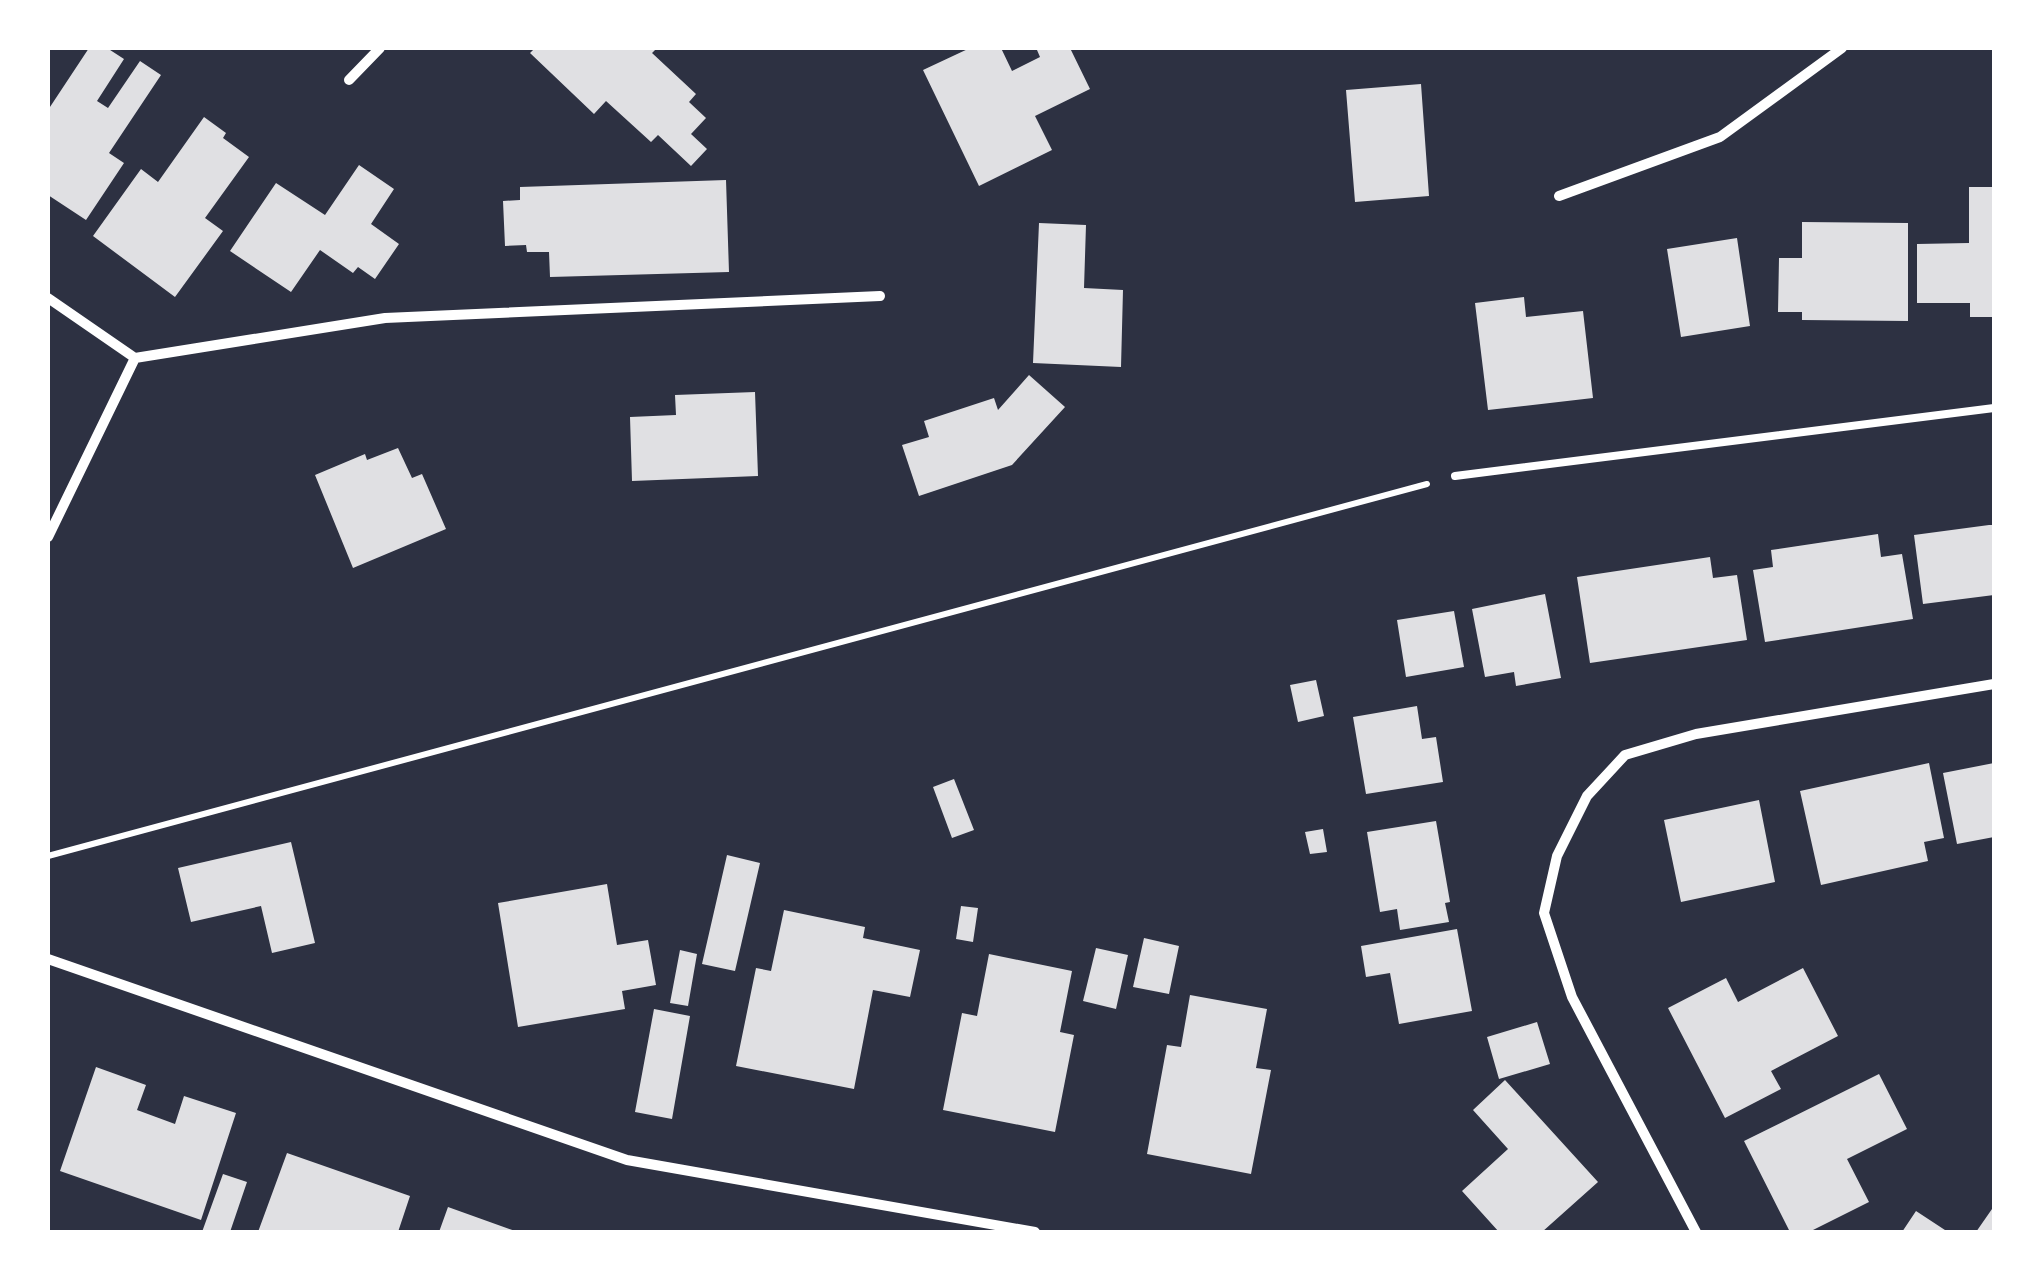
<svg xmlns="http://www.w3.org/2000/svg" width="2042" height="1280" viewBox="0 0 2042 1280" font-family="Lato,sans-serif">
<rect width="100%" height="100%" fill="#2d3142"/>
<!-- building -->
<path fill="#e0e0e3" d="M 89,48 L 107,48 L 124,59 L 97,101 L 108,108 L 140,61 L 161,75 L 109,153 L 124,163 L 86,220 L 48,195 L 48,110 Z
M 535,48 L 657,48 L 652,53 L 696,94 L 689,102 L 706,118 L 691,134 L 707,149 L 691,166 L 658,135 L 651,142 L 606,101 L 594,114 L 530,53 Z
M 970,48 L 1001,48 L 1012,71 L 1040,57 L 1037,50 L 1042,48 L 1070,48 L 1090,89 L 1035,116 L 1052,150 L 979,186 L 923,70 Z
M 1421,84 L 1429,196 L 1355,202 L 1346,90 Z
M 204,117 L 226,133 L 223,138 L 249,157 L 205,218 L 223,231 L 175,297 L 93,236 L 141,169 L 158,182 Z
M 359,165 L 394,189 L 371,224 L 399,244 L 375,279 L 358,267 L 353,273 L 320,250 L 291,292 L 230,251 L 276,183 L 325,215 Z
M 726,180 L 729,272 L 550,277 L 549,252 L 527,252 L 526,245 L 505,246 L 503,201 L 520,200 L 520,187 Z
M 1969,187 L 1994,187 L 1994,317 L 1970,317 L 1970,303 L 1917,303 L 1917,244 L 1969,243 Z
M 1802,222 L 1908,223 L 1908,321 L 1802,320 L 1802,312 L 1778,312 L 1779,258 L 1802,258 Z
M 1039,223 L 1086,225 L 1084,288 L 1123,290 L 1121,367 L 1033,363 Z
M 1737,238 L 1750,326 L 1681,337 L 1667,249 Z
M 1524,297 L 1526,317 L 1583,311 L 1593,398 L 1488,410 L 1475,303 Z
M 1029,375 L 1065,407 L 1012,465 L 919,496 L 902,445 L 929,437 L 924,421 L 994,398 L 998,410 Z
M 755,392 L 758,476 L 632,481 L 630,417 L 676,415 L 675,395 Z
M 398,448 L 412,478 L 422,474 L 446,529 L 353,568 L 315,475 L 365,454 L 367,460 Z
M 1989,525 L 1994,525 L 1994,595 L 1923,604 L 1914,535 Z
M 1878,534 L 1881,557 L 1902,554 L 1913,619 L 1765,642 L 1753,570 L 1773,567 L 1771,550 Z
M 1710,557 L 1713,578 L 1737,575 L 1747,640 L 1590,663 L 1577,577 Z
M 1545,594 L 1561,678 L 1516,686 L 1514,672 L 1485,677 L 1472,609 Z
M 1454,611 L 1464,667 L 1406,677 L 1397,620 Z
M 1316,680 L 1324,716 L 1298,722 L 1290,685 Z
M 1417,706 L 1422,739 L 1436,737 L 1443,782 L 1366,794 L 1353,717 Z
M 1929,763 L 1944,838 L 1924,842 L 1928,861 L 1821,885 L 1800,791 Z
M 1994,763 L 1994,837 L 1957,844 L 1943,773 Z
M 954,779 L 974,830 L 952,838 L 933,787 Z
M 1759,800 L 1775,882 L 1681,902 L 1664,820 Z
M 1436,821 L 1450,902 L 1445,903 L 1449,922 L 1400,930 L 1397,909 L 1380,912 L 1367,832 Z
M 1323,829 L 1327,852 L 1310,854 L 1305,832 Z
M 291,842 L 315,943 L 272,953 L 261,906 L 191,922 L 178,868 Z
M 727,855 L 760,863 L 735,971 L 702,964 Z
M 607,884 L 617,945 L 648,940 L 656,985 L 622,991 L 625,1009 L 518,1027 L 498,903 Z
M 961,906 L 978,908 L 973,942 L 956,939 Z
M 784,910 L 865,927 L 863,938 L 920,950 L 910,997 L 873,990 L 854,1089 L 736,1066 L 756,968 L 771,971 Z
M 1457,929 L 1472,1011 L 1399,1024 L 1390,973 L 1366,977 L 1361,946 Z
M 1144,938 L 1179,946 L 1169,994 L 1133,987 Z
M 1096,948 L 1128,955 L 1116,1009 L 1083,1001 Z
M 680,950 L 697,954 L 688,1006 L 670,1003 Z
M 989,954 L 1072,971 L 1060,1032 L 1074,1035 L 1055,1132 L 943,1110 L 962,1013 L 977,1016 Z
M 1803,968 L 1838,1036 L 1771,1071 L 1781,1089 L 1725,1118 L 1668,1008 L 1726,978 L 1738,1002 Z
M 1190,995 L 1267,1009 L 1256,1068 L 1271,1070 L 1251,1174 L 1147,1154 L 1167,1045 L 1181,1047 Z
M 654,1009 L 690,1016 L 672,1119 L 635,1112 Z
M 1537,1022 L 1550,1064 L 1499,1079 L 1487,1037 Z
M 96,1067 L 146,1085 L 137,1110 L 175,1124 L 184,1096 L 236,1113 L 201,1220 L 60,1171 Z
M 1879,1074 L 1907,1129 L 1847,1159 L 1869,1202 L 1809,1232 L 1790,1232 L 1744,1141 Z
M 1505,1080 L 1598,1182 L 1542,1232 L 1499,1232 L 1462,1191 L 1508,1149 L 1473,1110 Z
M 287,1153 L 410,1196 L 398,1232 L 258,1232 Z
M 223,1174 L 247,1182 L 230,1232 L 202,1232 Z
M 448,1207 L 518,1232 L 439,1232 Z
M 1992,1209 L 1994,1211 L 1994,1232 L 1976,1232 Z
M 1916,1211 L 1948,1232 L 1902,1232 Z"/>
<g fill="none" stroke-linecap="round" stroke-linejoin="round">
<!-- path -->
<path stroke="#fff" stroke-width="6" d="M 48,856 L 1427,484"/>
<!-- service -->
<path stroke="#fff" stroke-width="8" d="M 1455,476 L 1994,408"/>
<!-- minor -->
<path stroke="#fff" stroke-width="10" d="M 349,80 L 380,48
M 1559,196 L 1720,137 L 1842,48
M 48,298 L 135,358
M 135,358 L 385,318 L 880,296
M 48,537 L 135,358
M 48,959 L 627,1160 L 1035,1232
M 1696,1232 L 1572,997 L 1544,913 L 1557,856 L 1587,796 L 1625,755 L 1696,734 L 1994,684"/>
</g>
<!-- border -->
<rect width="2042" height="1280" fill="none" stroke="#ffffff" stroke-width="100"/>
</svg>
